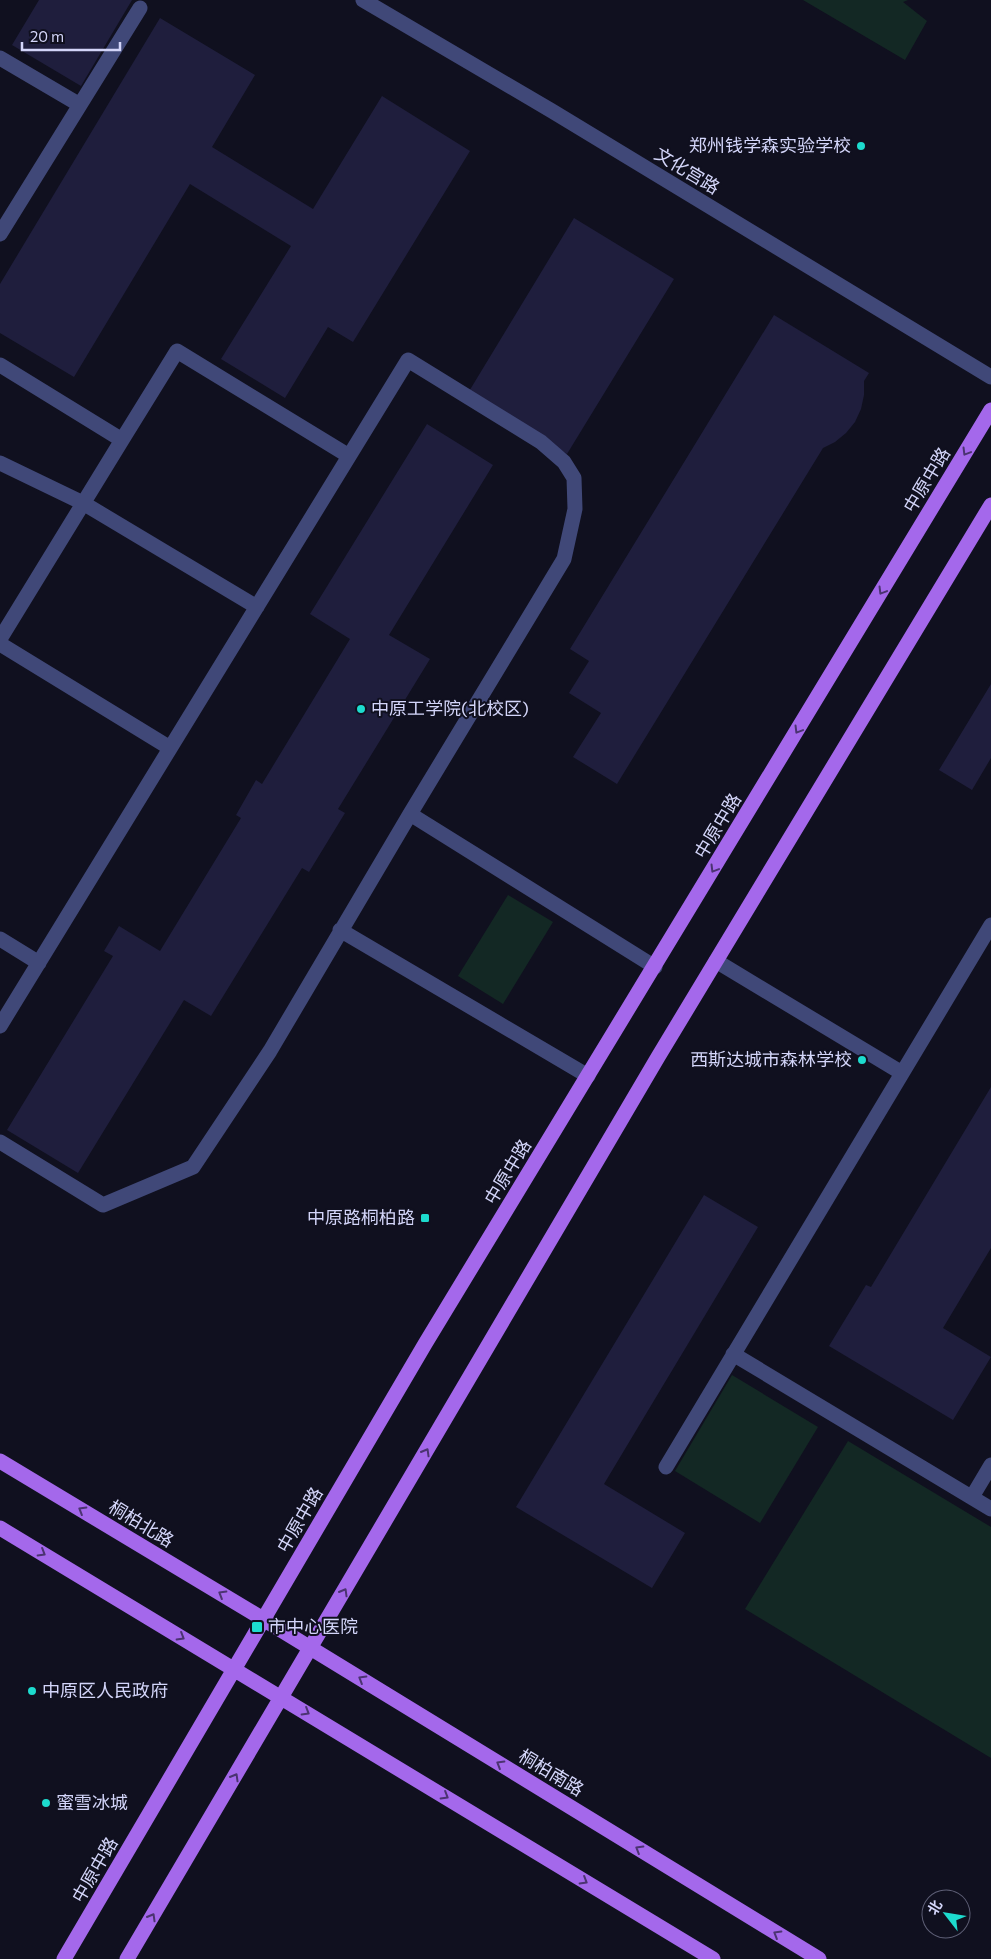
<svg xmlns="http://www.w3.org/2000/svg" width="991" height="1959" viewBox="0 0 991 1959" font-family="Commissioner,'Noto Sans SC',sans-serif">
<rect width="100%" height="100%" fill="#10101f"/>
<!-- green -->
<path fill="#132824" d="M 803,0 L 908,0 L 903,2 L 927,21 L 905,60 Z
M 508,895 L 553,922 L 503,1004 L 458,976 Z
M 732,1375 L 818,1427 L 760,1523 L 675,1471 Z
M 848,1441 L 991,1527 L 991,1758 L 745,1609 Z"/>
<!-- building -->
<path fill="#1f1e3d" d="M 39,0 L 132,0 L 81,86 L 12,45 Z
M 160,18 L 255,75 L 212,147 L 313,209 L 382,96 L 470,151 L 353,342 L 328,327 L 285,398 L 221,359 L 291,246 L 190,184 L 74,377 L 0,333 L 0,284 Z
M 574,218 L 674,279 L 567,454 L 468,393 Z
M 774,315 L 869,373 L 864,381 L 864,395 L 861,409 L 855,422 L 846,433 L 835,442 L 823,448 L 617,784 L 573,757 L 601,713 L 569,693 L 589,661 L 570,649 Z
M 427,424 L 493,465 L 389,635 L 430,659 L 338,809 L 345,813 L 309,872 L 302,868 L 211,1016 L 184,1000 L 78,1173 L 7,1130 L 113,956 L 104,951 L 119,926 L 160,951 L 241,818 L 236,815 L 256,780 L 262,784 L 350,639 L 310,614 Z
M 991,684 L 991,758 L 972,790 L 939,770 Z
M 991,1087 L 991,1248 L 943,1328 L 991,1357 L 953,1420 L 829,1346 L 866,1285 L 871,1287 Z
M 704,1195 L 758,1227 L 604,1484 L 685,1533 L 652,1588 L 516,1507 Z"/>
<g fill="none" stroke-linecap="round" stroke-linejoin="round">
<!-- minor -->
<path stroke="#404878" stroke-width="15" d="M 363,0 L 552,111 L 991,377
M 0,58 L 80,105
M 0,234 L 140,8
M 0,365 L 122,440 L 0,639
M 122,440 L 177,351 L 349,456
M 0,463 L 83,503 L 257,607
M 0,644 L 170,748
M 410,814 L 655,967
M 340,930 L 588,1076
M 0,939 L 39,963
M 716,961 L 902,1073
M 0,1026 L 408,360 L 541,442 L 564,462 L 574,478 L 575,509 L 564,559 L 410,814 L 270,1051 L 193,1167 L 103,1205 L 0,1142
M 733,1354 L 991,1509
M 666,1467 L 991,925
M 972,1497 L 991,1465"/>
<!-- major -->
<path stroke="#a468eb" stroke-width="15" d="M 0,1461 L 263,1619 L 819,1959
M 0,1528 L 713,1959
M 64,1959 L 425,1344 L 991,410
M 127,1959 L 658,1057 L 991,505"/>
</g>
<!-- one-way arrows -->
<defs><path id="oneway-chevron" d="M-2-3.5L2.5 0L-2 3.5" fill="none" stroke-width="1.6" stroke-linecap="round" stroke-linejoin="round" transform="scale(1.25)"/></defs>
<g stroke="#4b3371">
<use href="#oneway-chevron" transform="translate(966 452) rotate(121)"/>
<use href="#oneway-chevron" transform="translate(882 591) rotate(121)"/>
<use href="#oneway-chevron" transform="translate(798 730) rotate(121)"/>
<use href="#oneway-chevron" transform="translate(714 869) rotate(121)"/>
<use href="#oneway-chevron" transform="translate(426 1452) rotate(-60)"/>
<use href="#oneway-chevron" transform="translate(82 1510) rotate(-149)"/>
<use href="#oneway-chevron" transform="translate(42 1553) rotate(31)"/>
<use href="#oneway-chevron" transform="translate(344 1592) rotate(-60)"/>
<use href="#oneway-chevron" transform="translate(222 1594) rotate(-149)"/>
<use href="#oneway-chevron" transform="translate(181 1637) rotate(31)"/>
<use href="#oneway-chevron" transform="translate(362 1679) rotate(-149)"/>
<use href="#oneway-chevron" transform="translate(306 1712) rotate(31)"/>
<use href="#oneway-chevron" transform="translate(500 1764) rotate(-149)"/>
<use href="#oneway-chevron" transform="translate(235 1777) rotate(-60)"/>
<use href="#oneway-chevron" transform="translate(445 1796) rotate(31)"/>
<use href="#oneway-chevron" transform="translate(639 1849) rotate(-149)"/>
<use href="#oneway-chevron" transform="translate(584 1881) rotate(31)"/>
<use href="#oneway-chevron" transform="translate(152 1917) rotate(-60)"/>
<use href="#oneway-chevron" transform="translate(777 1934) rotate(-149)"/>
</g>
<!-- markers -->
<g fill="#1ddbce" stroke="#10101f" stroke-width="2">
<circle cx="861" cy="146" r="5"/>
<circle cx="361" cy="709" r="5"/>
<circle cx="862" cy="1060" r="5"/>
<rect x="420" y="1213" width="10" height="10" rx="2.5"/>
<rect x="251" y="1621" width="12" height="12" rx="2.5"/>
<circle cx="32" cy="1691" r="5"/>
<circle cx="46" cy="1803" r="5"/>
</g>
<g text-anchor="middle" stroke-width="4" stroke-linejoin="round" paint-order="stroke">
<!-- poi labels -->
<g font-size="18" fill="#d3d5f9" stroke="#10101f" text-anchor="start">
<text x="851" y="152" text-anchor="end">郑州钱学森实验学校</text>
<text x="371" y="715">中原工学院(北校区)</text>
<text x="852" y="1066" text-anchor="end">西斯达城市森林学校</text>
<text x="415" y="1224" text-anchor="end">中原路桐柏路</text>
<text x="268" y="1633">市中心医院</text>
<text x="42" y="1697">中原区人民政府</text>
<text x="56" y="1809">蜜雪冰城</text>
</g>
<!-- street labels -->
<g font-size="18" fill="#d3d5f9" stroke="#10101f">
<text transform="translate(687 171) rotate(31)" y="6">文化宫路</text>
<text transform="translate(927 480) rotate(-59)" y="6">中原中路</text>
<text transform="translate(718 826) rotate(-59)" y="6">中原中路</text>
<text transform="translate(508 1172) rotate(-59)" y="6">中原中路</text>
<text transform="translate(300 1520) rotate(-60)" y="6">中原中路</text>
<text transform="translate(141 1524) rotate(31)" y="6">桐柏北路</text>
<text transform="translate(551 1773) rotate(31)" y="6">桐柏南路</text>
<text transform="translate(95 1870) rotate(-60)" y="6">中原中路</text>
</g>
</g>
<!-- north arrow -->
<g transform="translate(946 1914) rotate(301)"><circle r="24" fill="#10101f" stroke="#5e5f76"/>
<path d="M0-4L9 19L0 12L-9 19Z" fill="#1ddbce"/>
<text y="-8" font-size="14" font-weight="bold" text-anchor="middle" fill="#d3d5f9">北</text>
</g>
<!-- scale -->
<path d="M22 42v8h98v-8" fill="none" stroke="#d3d5f9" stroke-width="2.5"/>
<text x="30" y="42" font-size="15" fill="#d3d5f9" stroke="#10101f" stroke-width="4" paint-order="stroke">20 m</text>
</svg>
